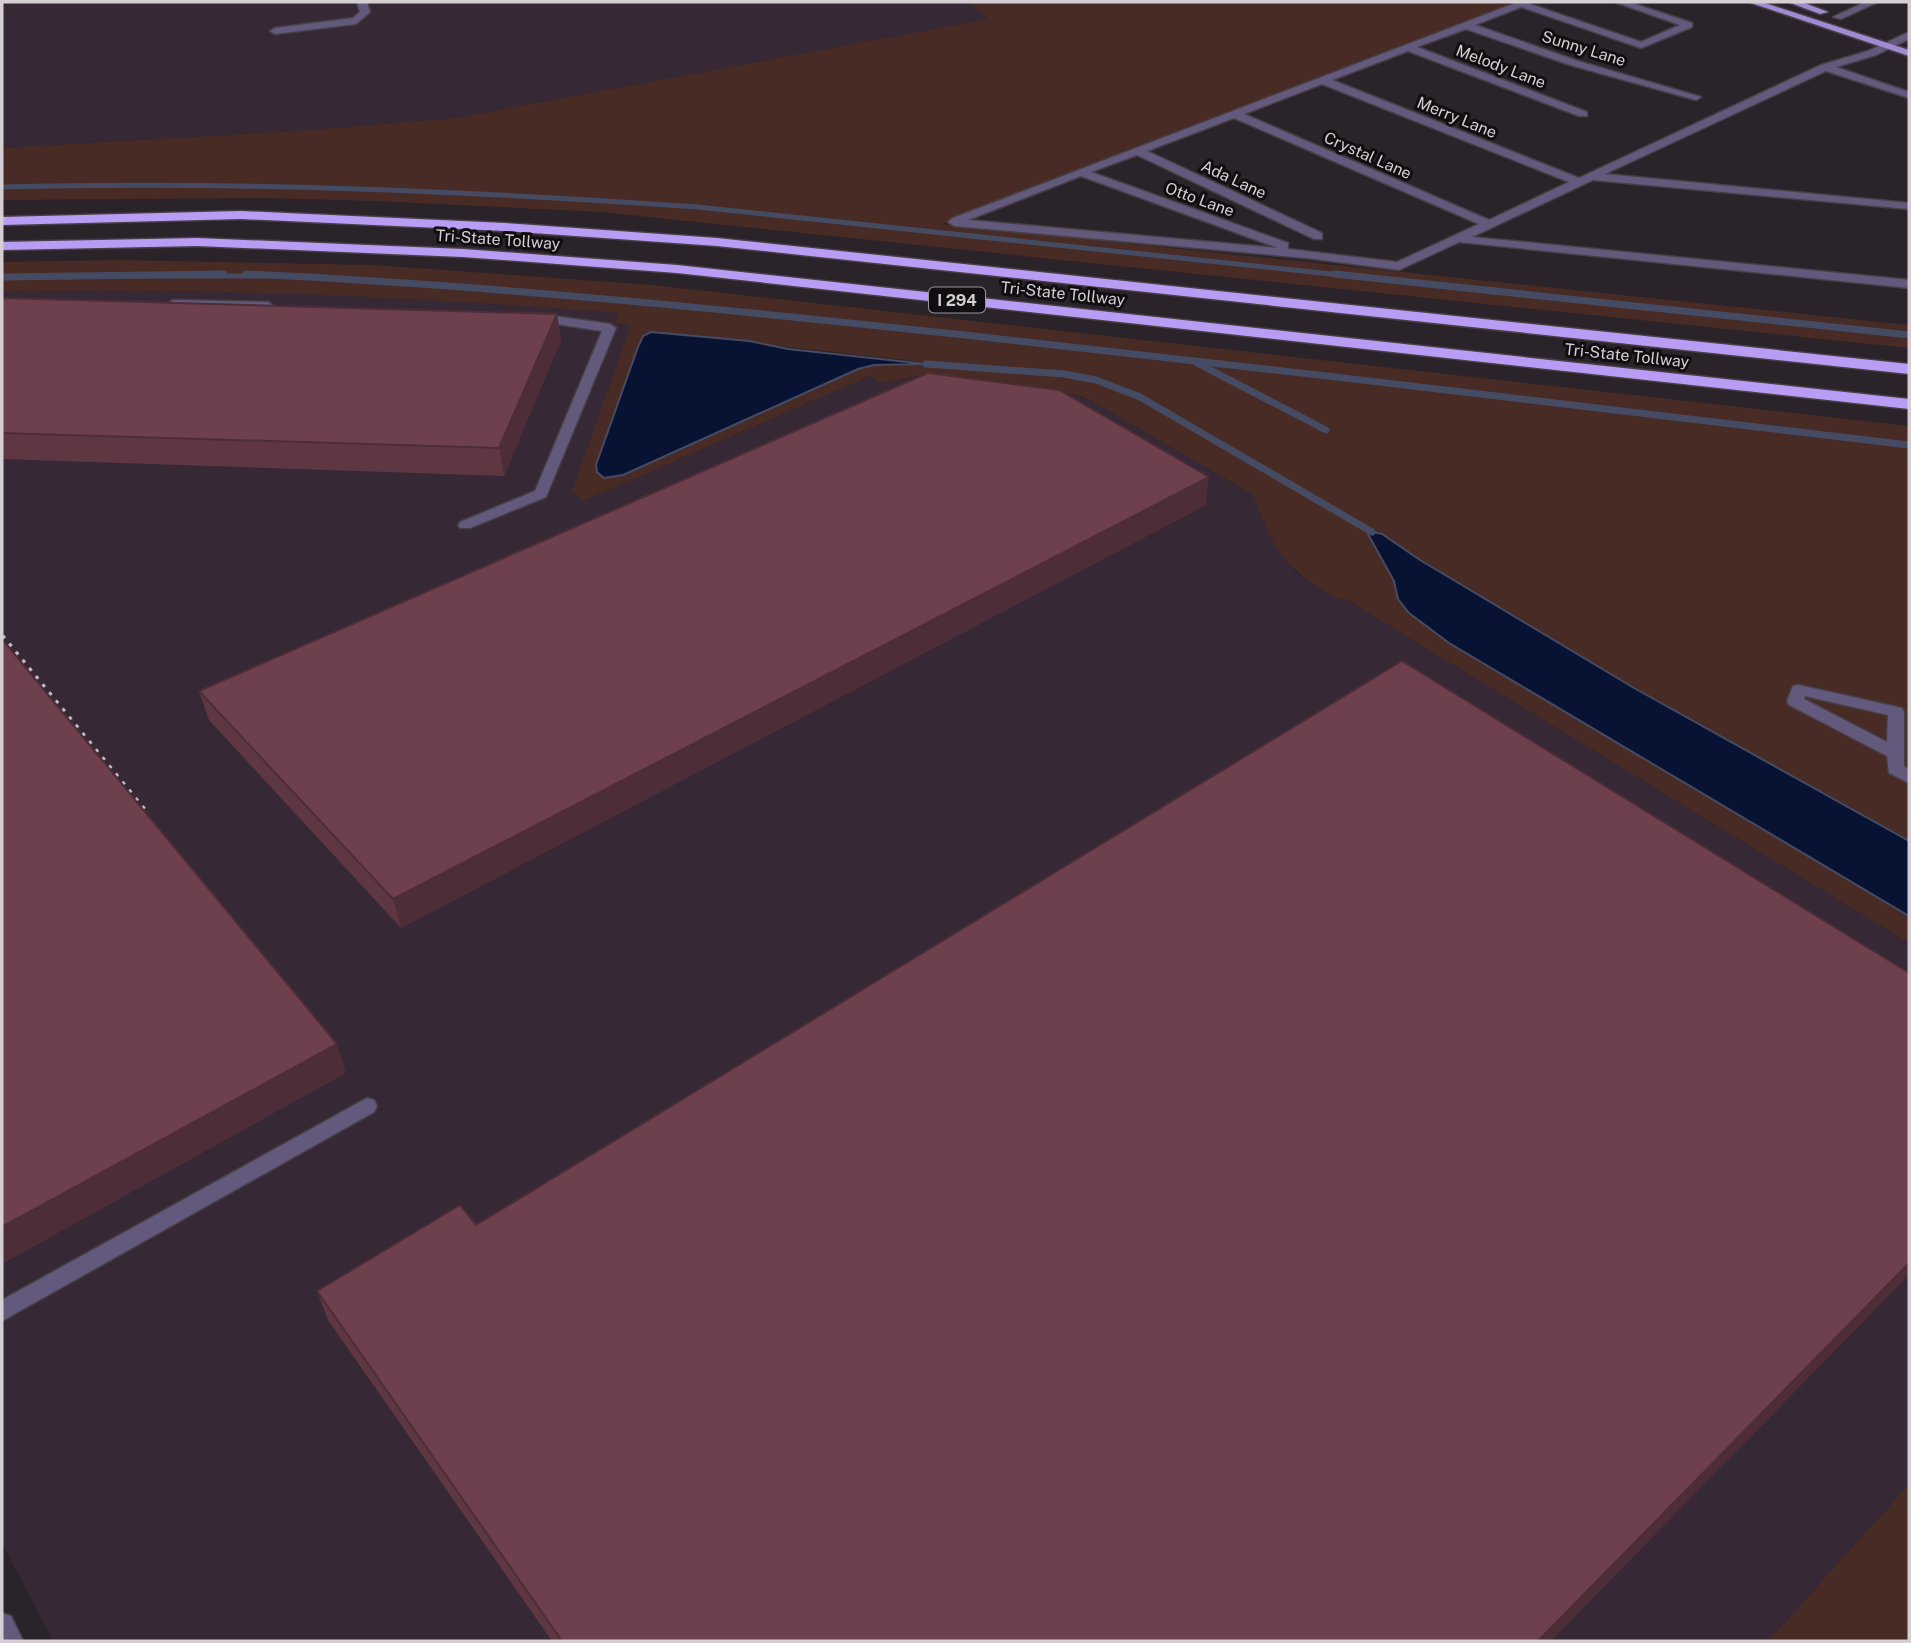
<svg xmlns="http://www.w3.org/2000/svg" width="1911" height="1643" viewBox="0 0 1911 1643" font-family="'Public Sans',sans-serif">
<rect width="100%" height="100%" fill="#2b232a"/>
<!-- built -->
<path fill="#362935" d="M 2,2 L 969,2 L 989,19 L 456,118 L 297,131 L 2,148 Z
M 99,290 L 330,293 L 463,300 L 620,313 L 614,322 L 632,324 L 573,491 L 583,501 L 870,376 L 881,383 L 927,374 L 1077,396 L 1090,400 L 1252,494 L 1261,509 L 1268,532 L 1295,572 L 1340,600 L 1344,598 L 1909,943 L 1909,1484 L 1768,1641 L 53,1641 L 2,1543 L 2,291 Z"/>
<!-- green -->
<path fill="#482b24" fill-rule="evenodd" d="M 969,2 L 1517,2 L 941,224 L 1909,325 L 1909,348 L 601,212 L 376,201 L 265,198 L 2,200 L 2,148 L 297,131 L 456,118 L 988,19 Z
M 119,260 L 374,265 L 652,285 L 1909,426 L 1909,841 L 1634,688 L 1420,560 L 1382,534 L 1368,535 L 1394,581 L 1399,599 L 1409,613 L 1449,643 L 1909,916 L 1909,943 L 1344,598 L 1340,600 C 1308,581 1286,569 1269,534 C 1262,521 1260,507 1252,494 L 1090,400 L 1077,395 L 927,374 L 881,383 L 870,376 L 583,501 L 572,491 L 631,325 L 614,323 L 619,313 C 413,296 208,288 2,291 L 2,262 ZM 650,332 L 924,362 L 924,365 L 867,366 L 596,465 L 638,347 L 643,336 Z
M 1909,1484 L 1909,1641 L 1768,1641 Z"/>
<!-- water -->
<path fill="#081334" stroke="#464b64" stroke-width="2" d="M 651,332 L 749,341 L 788,349 L 926,364 L 874,365 L 858,369 L 623,475 L 604,478 L 597,472 L 596,465 L 638,347 L 643,336 Z
M 1372,532 L 1382,534 L 1420,560 L 1634,688 L 1909,841 L 1909,916 L 1449,643 L 1409,613 L 1398,599 L 1394,581 L 1368,534 Z"/>
<g fill="none" stroke-linecap="round" stroke-linejoin="round">
<!-- stream-far1 -->
<path stroke="#464b64" stroke-width="5" d="M 2,187 C 235,181 466,191 698,207 L 1350,276
M 85,276 L 284,276"/>
<!-- stream -->
<path stroke="#464b64" stroke-width="7" d="M 246,274 C 489,285 731,310 974,336 C 1286,370 1597,408 1909,445
M 1334,274 L 1909,335
M 2,277 L 224,274
M 1197,363 L 1326,430
M 926,364 L 1064,374 L 1096,380 L 1140,397 L 1372,532"/>
<!-- minor casing -->
<g stroke="#463f45" stroke-width="3">
<path id="minor" d="M 357,2 L 367,2 L 370,12 L 356,24 L 275,34 L 270,31 L 275,28 L 353,18 L 360,12 Z
M 1518,2 L 1531,2 L 1530,4 L 1641,42 L 1680,25 L 1615,2 L 1629,2 L 1692,23 L 1692,27 L 1641,48 L 1521,7 L 1475,25 L 1578,61 L 1701,97 L 1696,100 L 1570,65 L 1466,29 L 1417,47 L 1587,112 L 1587,116 L 1579,116 L 1408,51 L 1332,80 L 1579,178 L 1821,65 L 1868,51 L 1909,32 L 1909,39 L 1876,55 L 1836,67 L 1909,92 L 1909,98 L 1826,71 L 1605,174 L 1909,203 L 1909,209 L 1593,180 L 1472,237 L 1909,280 L 1909,288 L 1459,242 L 1399,270 L 1307,258 L 954,226 L 948,222 L 953,218 ZM 1322,84 L 1569,182 L 1489,220 L 1244,114 ZM 1234,118 L 1479,224 L 1397,262 L 1288,249 L 1288,243 L 1091,172 L 1137,155 L 1314,239 L 1322,239 L 1322,233 L 1147,151 ZM 1081,176 L 1278,248 L 968,220 Z
M 1865,2 L 1878,2 L 1841,19 L 1833,17 Z
M 173,300 L 268,302 L 274,306 L 268,310 L 169,307 L 167,304 Z
M 533,313 L 610,324 L 616,328 L 546,497 L 470,528 L 460,528 L 458,525 L 460,522 L 535,491 L 602,331 L 529,320 L 527,317 Z
M 1799,685 L 1902,708 L 1904,712 L 1904,766 L 1909,770 L 1909,783 L 1889,773 L 1887,756 L 1789,705 L 1787,701 L 1793,686 ZM 1805,696 L 1888,715 L 1887,742 L 1804,699 Z
M 367,1098 L 374,1100 L 377,1106 L 374,1112 L 2,1321 L 2,1300 Z
M 2,1613 L 11,1616 L 23,1641 L 2,1641 Z"/>
</g>
<!-- major casing -->
<g stroke="#463f45" stroke-width="3">
<path id="major" d="M 1748,2 L 1762,2 L 1909,50 L 1909,56 Z
M 1788,2 L 1802,2 L 1828,12 L 1820,14 Z"/>
</g>
<!-- highway casing -->
<g stroke="#463f45" stroke-width="3">
<path id="highway" d="M 241,211 L 505,223 L 717,238 L 1909,364 L 1909,374 L 717,246 L 505,231 L 241,219 L 2,225 L 2,217 Z
M 197,238 L 463,249 L 677,265 L 1909,399 L 1909,409 L 677,273 L 463,257 L 197,246 L 2,250 L 2,242 Z"/>
</g>
<!-- minor -->
<use href="#minor" fill="#63597c" fill-rule="evenodd"/>
<!-- major -->
<use href="#major" fill="#a18ad2" fill-rule="evenodd"/>
<!-- highway -->
<use href="#highway" fill="#b99df5" fill-rule="evenodd"/>
<!-- rail -->
<path stroke="#c1bac0" stroke-width="5" stroke-dasharray="3.5 7" stroke-linecap="butt" d="M 2,636 L 146,812"/>
</g>
<!-- wall -->
<path fill="#5f3743" d="M 2,298 L 557,314 L 561,340 L 504,476 L 2,459 Z
M 1206,505 L 401,928 L 209,720 L 199,691 Z
M 476,1225 L 1551,1641 L 552,1641 L 328,1320 L 317,1291 Z"/>
<!-- shaded-wall -->
<path fill="#4d2d37" d="M 557,314 L 561,340 L 504,476 L 499,448 Z
M 1209,477 L 1206,505 L 401,928 L 393,899 Z
M 337,1044 L 346,1073 L 2,1264 L 2,1227 Z
M 1909,1263 L 1909,1275 L 1551,1641 L 1538,1641 Z"/>
<!-- building -->
<path fill="#6e404e" stroke="#4d2d37" stroke-width="2" d="M 2,298 L 557,314 L 499,448 L 2,433 Z
M 928,373 L 1059,390 L 1209,477 L 393,899 L 199,691 Z
M 2,639 L 337,1044 L 2,1227 Z
M 1402,661 L 1909,973 L 1909,1263 L 1538,1641 L 562,1641 L 317,1291 L 460,1205 L 476,1225 Z"/>
<g text-anchor="middle" stroke-width="6" stroke-linejoin="round" paint-order="stroke">
<!-- far-street labels -->
<g font-size="16" fill="#d5cfd4" stroke="#110e11">
<text transform="translate(1584 48) rotate(17)" y="6">Sunny Lane</text>
<text transform="translate(1501 66) rotate(21)" y="6">Melody Lane</text>
<text transform="translate(1457 117) rotate(22)" y="6">Merry Lane</text>
<text transform="translate(1368 155) rotate(24)" y="6">Crystal Lane</text>
<text transform="translate(1234 179) rotate(25)" y="6">Ada Lane</text>
<text transform="translate(1200 199) rotate(20)" y="6">Otto Lane</text>
<text transform="translate(498 239) rotate(4)" y="6">Tri-State Tollway</text>
<text transform="translate(1063 293) rotate(6)" y="6">Tri-State Tollway</text>
<text transform="translate(1627 355) rotate(6)" y="6">Tri-State Tollway</text>
</g>
<!-- shield labels -->
<rect fill="#110e11" stroke="#9a959a" stroke-width="2" x="929" y="287.5" width="56" height="25" rx="5"/>
<g font-size="16" font-weight="bold" fill="#d5cfd4">
<text x="957" y="306">I 294</text>
</g>
</g>
<!-- border -->
<rect width="1911" height="1643" fill="none" stroke="#d5cfd4" stroke-width="7"/>
</svg>
